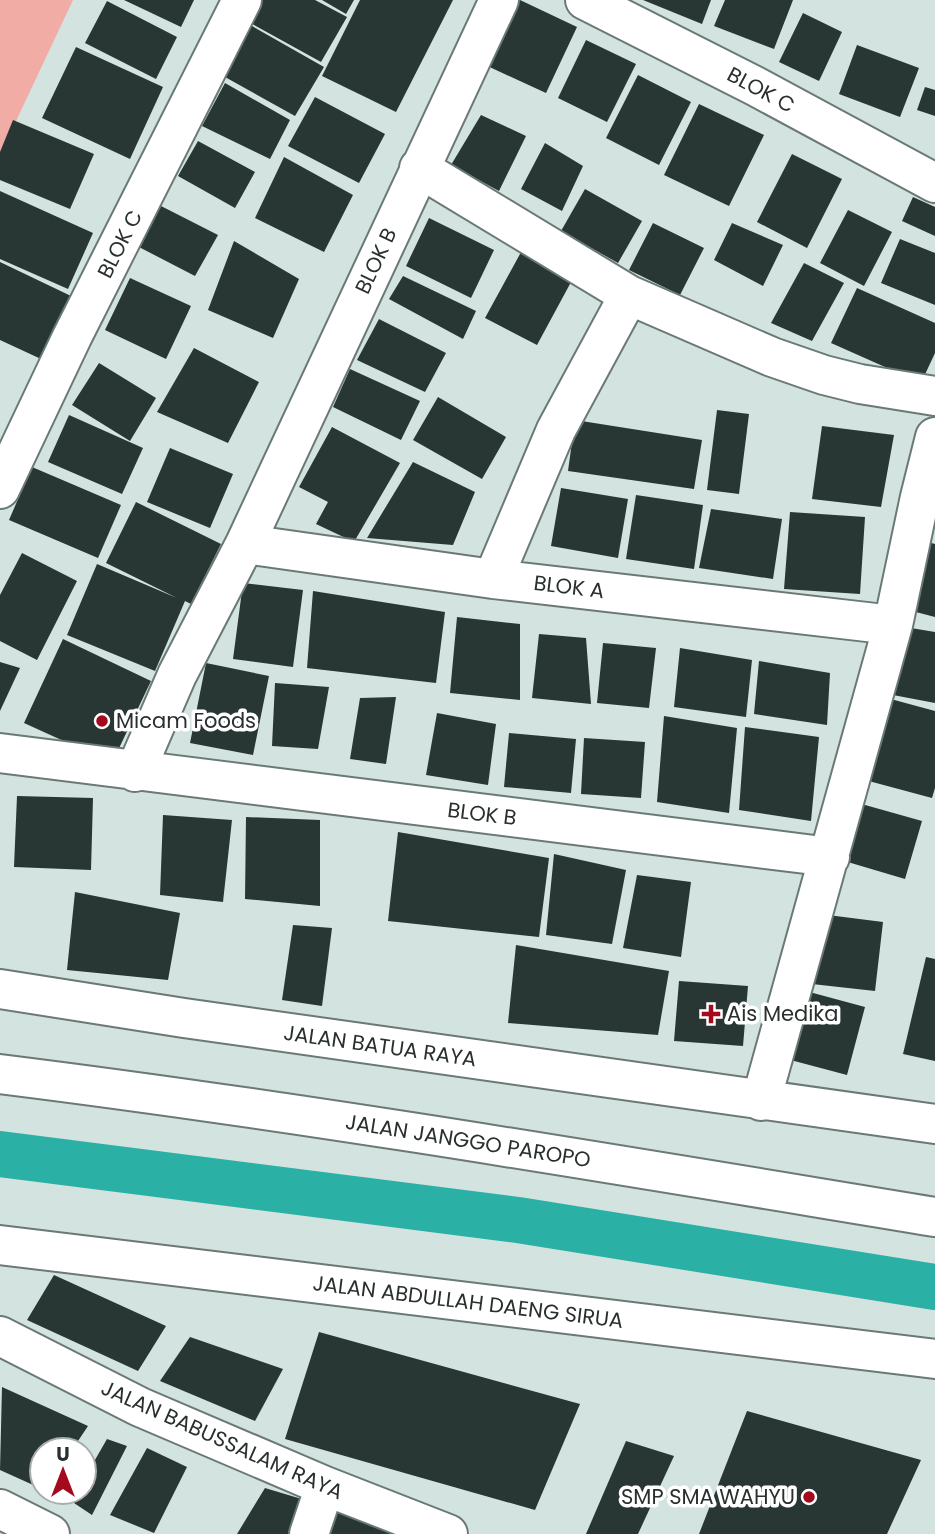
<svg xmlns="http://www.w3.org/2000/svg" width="935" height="1534" viewBox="0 0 935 1534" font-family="Poppins,sans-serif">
<rect width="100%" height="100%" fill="#d2e3e0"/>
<!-- green -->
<path fill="#f2aca6" d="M 0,0 L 73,0 L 0,155 Z"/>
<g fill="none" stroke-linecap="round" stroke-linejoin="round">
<!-- canal -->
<path stroke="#2ab0a5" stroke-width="46" d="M 0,1154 L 518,1220 L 935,1287"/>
</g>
<!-- building -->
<path fill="#283634" d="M 124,0 L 194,0 L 181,27 Z
M 257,0 L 315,0 L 347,17 L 321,62 L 245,20 Z
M 322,0 L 354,0 L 346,14 Z
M 360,0 L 453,0 L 396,112 L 322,76 Z
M 514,0 L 520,0 L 577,27 L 546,93 L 483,64 Z
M 643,0 L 711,0 L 702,24 Z
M 725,0 L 793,0 L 774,49 L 714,26 Z
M 107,1 L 177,37 L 156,79 L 85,43 Z
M 803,13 L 842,32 L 819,81 L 779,62 Z
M 245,22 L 324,67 L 295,116 L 216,72 Z
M 586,40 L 636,64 L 607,122 L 558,98 Z
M 857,45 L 919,68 L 900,117 L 839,94 Z
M 76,47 L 163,87 L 130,159 L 42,118 Z
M 638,75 L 691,102 L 659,165 L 606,138 Z
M 225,83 L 290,120 L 270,159 L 202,126 Z
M 925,87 L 935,90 L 935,116 L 917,110 Z
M 315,97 L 385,134 L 359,183 L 288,146 Z
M 699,104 L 764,135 L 729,206 L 664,175 Z
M 481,115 L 526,136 L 499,191 L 451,165 Z
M 13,120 L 94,154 L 70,209 L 0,180 L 0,152 Z
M 198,141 L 255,172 L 235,208 L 178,176 Z
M 545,143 L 583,166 L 562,211 L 521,189 Z
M 792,154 L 842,179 L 807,248 L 757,222 Z
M 284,157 L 353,195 L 324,252 L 255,218 Z
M 585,189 L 642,221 L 618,263 L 561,231 Z
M 0,191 L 93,233 L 68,289 L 0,259 Z
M 913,197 L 935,207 L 935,236 L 902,221 Z
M 161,206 L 218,235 L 195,276 L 137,246 Z
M 848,210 L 892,232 L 864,286 L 820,263 Z
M 429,218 L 494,250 L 471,298 L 406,266 Z
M 653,223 L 704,248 L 680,295 L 629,270 Z
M 732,223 L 783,245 L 763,286 L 714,260 Z
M 900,239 L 935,253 L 935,305 L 881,283 Z
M 234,241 L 299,279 L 273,338 L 208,310 Z
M 526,243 L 577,271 L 537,345 L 485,318 Z
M 0,262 L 71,296 L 41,359 L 0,340 Z
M 804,263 L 844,283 L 812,341 L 771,323 Z
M 403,276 L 476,311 L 463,339 L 389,299 Z
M 130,278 L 191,306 L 166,359 L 105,330 Z
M 857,288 L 935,323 L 935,353 L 921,383 L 831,343 Z
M 379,319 L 446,353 L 425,392 L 357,360 Z
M 194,348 L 259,382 L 228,443 L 157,412 Z
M 99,363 L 156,398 L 130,441 L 72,405 Z
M 350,369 L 420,401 L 401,440 L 333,407 Z
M 438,397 L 506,437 L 482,479 L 413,440 Z
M 717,410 L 749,414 L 739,494 L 707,490 Z
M 69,415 L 143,448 L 122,494 L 48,462 Z
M 575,420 L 702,440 L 694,489 L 568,471 Z
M 822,426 L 894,435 L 881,507 L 812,499 Z
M 332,427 L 400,463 L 354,542 L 316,524 L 328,502 L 299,487 Z
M 170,448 L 233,474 L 210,528 L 147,502 Z
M 413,462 L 475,492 L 453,545 L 367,538 Z
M 32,467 L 121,505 L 98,558 L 9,520 Z
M 561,488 L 628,499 L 618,558 L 551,546 Z
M 636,495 L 703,505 L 694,569 L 626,559 Z
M 136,502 L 221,544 L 191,604 L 185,601 L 155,671 L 67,635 L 97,564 L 177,598 L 106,563 Z
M 711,509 L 782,519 L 773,579 L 699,568 Z
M 790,512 L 865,517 L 860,594 L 784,589 Z
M 928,542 L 935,544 L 935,617 L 912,611 Z
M 22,553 L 77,581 L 37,660 L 0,641 L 0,595 Z
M 243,583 L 303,590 L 293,667 L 233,659 Z
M 313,591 L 445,612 L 436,683 L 307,668 Z
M 457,617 L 520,624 L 520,700 L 450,693 Z
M 905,627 L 935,632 L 935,703 L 893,695 Z
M 539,634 L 586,638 L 591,704 L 532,698 Z
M 63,639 L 151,681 L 112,763 L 24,723 Z
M 603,643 L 656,648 L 649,708 L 597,703 Z
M 680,648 L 752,660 L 746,717 L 674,707 Z
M 759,661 L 830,673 L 827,725 L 754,714 Z
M 0,662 L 20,668 L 0,711 Z
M 206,663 L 269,676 L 253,755 L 190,743 Z
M 275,683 L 329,687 L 318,749 L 272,746 Z
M 396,697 L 386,764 L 350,759 L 360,698 Z
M 887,698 L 935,711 L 935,788 L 932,798 L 865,780 Z
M 437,713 L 496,724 L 488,785 L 426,775 Z
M 664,716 L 737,728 L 729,813 L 657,802 Z
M 745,727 L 819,737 L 811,821 L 739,810 Z
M 509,733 L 576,739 L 571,793 L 504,787 Z
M 584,738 L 645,742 L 641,798 L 581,794 Z
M 17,796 L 93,798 L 91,870 L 14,867 Z
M 858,803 L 922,821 L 905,879 L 841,860 Z
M 163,815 L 232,820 L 223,902 L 160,895 Z
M 246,817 L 320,820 L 320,906 L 245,899 Z
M 398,832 L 549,858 L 539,937 L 388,921 Z
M 554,854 L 626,870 L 612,944 L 546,935 Z
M 637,875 L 691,882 L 681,957 L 623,948 Z
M 75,892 L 180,913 L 168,980 L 67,970 Z
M 820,914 L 883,922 L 875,991 L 812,984 Z
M 293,925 L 332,928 L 322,1006 L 282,1000 Z
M 516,945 L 669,971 L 658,1035 L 508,1023 Z
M 926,957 L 935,959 L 935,1061 L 903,1054 Z
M 679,981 L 748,986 L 743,1046 L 674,1041 Z
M 802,990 L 865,1007 L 847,1075 L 783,1058 Z
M 54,1275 L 166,1326 L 138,1371 L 27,1320 Z
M 319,1332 L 580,1404 L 535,1510 L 285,1439 Z
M 190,1337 L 283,1369 L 255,1421 L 160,1381 Z
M 2,1387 L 88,1426 L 72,1450 L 42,1450 L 42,1489 L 0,1470 Z
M 747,1411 L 921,1460 L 887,1534 L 699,1534 Z
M 107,1439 L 127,1446 L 92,1515 L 71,1501 L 76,1492 L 84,1492 L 84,1479 Z
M 626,1441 L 674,1456 L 638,1534 L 586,1534 Z
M 147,1448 L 187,1467 L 154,1533 L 110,1515 Z
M 265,1488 L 315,1503 L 301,1534 L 237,1534 Z
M 340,1502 L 402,1534 L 326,1534 Z"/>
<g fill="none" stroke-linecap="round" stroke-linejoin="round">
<!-- minor casing -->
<g stroke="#6a7977" stroke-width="42">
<path id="minor" d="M 585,0 L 755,86 L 935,183
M 419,168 L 629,295 L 772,357 L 824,375 L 860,384 L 935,396
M 0,489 L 72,337 L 242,0
M 245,544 L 493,579 L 893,625
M 493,579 L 556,430 L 629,295
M 0,753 L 830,857
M 135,772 L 177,675 L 245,544 L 499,0
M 0,989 L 184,1018 L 935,1124
M 0,1074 C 313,1113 624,1166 935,1217
M 761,1101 L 893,625 L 920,497 L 935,437
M 0,1336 L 140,1407 L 325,1486 L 448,1534
M 0,1509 L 50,1534
M 309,1534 L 325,1486"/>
</g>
<!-- secondary casing -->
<g stroke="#6a7977" stroke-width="42">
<path id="secondary" d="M 0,1245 L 935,1359"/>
</g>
<!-- minor -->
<use href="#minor" stroke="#fff" stroke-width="38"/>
<!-- secondary -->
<use href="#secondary" stroke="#fff" stroke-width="38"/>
</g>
<!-- markers -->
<g fill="#a4091d" stroke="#fff" stroke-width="2.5">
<circle cx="102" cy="721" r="7"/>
<path d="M707.5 1003.5h7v7h7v7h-7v7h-7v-7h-7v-7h7z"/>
<circle cx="809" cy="1497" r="7"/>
</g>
<g text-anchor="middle" stroke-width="7" stroke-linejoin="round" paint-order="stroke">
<!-- street labels -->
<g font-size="21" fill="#292f2f" stroke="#fff">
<text transform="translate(761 90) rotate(28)" y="7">BLOK C</text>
<text transform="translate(120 244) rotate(-63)" y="7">BLOK C</text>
<text transform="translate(376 261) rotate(-65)" y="7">BLOK B</text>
<text transform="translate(569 587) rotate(7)" y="7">BLOK A</text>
<text transform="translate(482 814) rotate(7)" y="7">BLOK B</text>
<text transform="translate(380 1046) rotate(8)" y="7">JALAN BATUA RAYA</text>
<text transform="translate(468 1141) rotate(9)" y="7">JALAN JANGGO PAROPO</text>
<text transform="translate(468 1302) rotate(7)" y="7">JALAN ABDULLAH DAENG SIRUA</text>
<text transform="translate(222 1440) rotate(24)" y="7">JALAN BABUSSALAM RAYA</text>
</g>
<!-- poi labels -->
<g font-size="21" fill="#292f2f" stroke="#fff" text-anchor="start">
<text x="116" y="728">Micam Foods</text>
<text x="727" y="1021">Ais Medika</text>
<text x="795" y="1504" text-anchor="end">SMP SMA WAHYU</text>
</g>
</g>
<!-- north arrow -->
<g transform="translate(63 1471)"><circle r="33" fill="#ffffff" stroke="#a9acac" stroke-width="2"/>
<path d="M0-5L12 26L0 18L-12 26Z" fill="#a4091d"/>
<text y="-10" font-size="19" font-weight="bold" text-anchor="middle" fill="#292f2f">U</text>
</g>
</svg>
